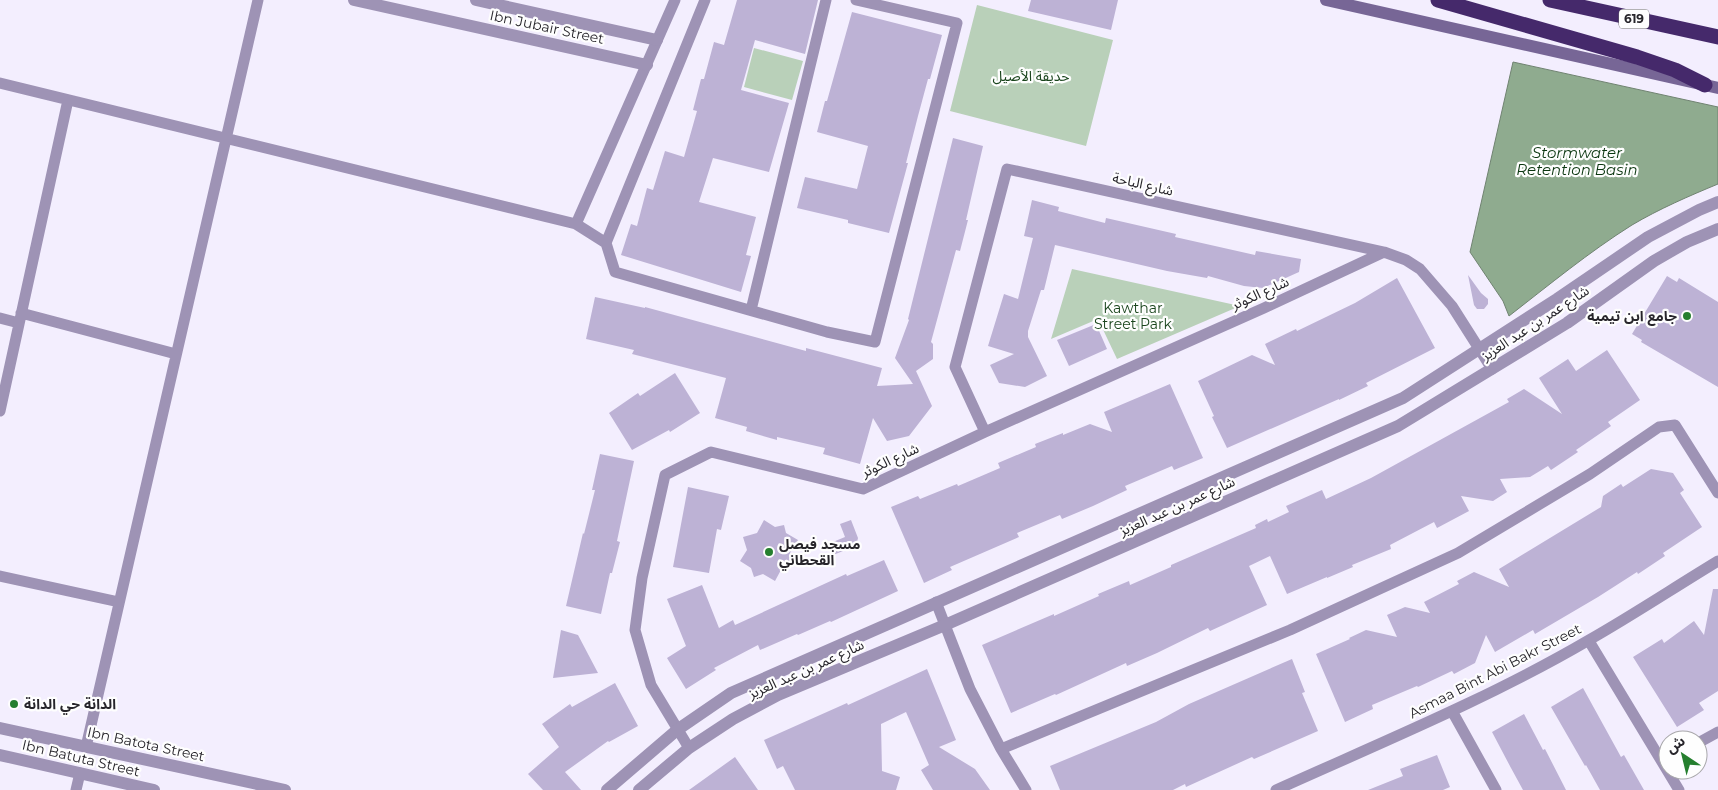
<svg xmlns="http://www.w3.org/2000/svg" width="1718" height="790" viewBox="0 0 1718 790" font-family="Montserrat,'Noto Sans Arabic',sans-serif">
<rect width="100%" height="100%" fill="#f3eefe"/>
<!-- green -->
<path fill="#b9d0b9" d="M 977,5 L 1113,40 L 1086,146 L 950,111 Z
M 754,48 L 803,61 L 792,100 L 744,87 Z
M 1072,269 L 1240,306 L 1117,359 L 1098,319 L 1051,339 Z"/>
<!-- water -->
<path fill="#8fab8f" stroke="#708371" d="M 1513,62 L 1718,107 L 1718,184 C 1689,196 1659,209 1632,225 C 1589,252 1549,285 1509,316 L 1503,301 L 1470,252 Z"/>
<!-- building -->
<path fill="#bdb2d5" d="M 737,0 L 818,0 L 805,54 L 755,40 L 741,90 L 789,103 L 769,172 L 713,158 L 699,202 L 756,217 L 746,255 L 751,256 L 741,292 L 621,255 L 631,224 L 637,226 L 647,188 L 653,190 L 665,151 L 684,157 L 697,111 L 693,110 L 701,79 L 704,79 L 714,42 L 724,45 Z
M 1031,0 L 1118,0 L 1111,30 L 1028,11 Z
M 852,12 L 942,35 L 930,79 L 928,79 L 918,116 L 906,163 L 908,163 L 889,233 L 848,223 L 848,220 L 797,208 L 805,177 L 857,189 L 868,146 L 817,132 L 825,101 L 827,101 Z
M 953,138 L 983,146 L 966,220 L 968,220 L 960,251 L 956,250 L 931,342 L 933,344 L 933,359 L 916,371 L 932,406 L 909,436 L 887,441 L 873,418 L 860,464 L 823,454 L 825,448 L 777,437 L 777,440 L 746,431 L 747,427 L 715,418 L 726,378 L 632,354 L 634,350 L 586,339 L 595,297 L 645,308 L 645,307 L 806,351 L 806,348 L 882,368 L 877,386 L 913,384 L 895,358 L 909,320 L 908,319 Z
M 1032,200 L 1059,207 L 1058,211 L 1105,223 L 1106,218 L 1176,234 L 1175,237 L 1255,255 L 1256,251 L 1301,259 L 1299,272 L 1263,288 L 1244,286 L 1208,276 L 1207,278 L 1167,271 L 1055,245 L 1044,290 L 1041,290 L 1028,331 L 1028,337 L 1047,376 L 1025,387 L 999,383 L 990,365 L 1014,354 L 988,346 L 1004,294 L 1018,299 L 1033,238 L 1024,236 Z
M 1468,275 L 1481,293 L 1488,299 L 1488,304 L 1484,309 L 1477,309 L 1474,305 Z
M 1667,276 L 1677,282 L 1679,278 L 1718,302 L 1718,387 L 1641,342 L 1642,340 L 1632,334 Z
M 1397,278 L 1435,348 L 1366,383 L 1368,386 L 1339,400 L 1339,399 L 1227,448 L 1212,417 L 1214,416 L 1198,381 L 1252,355 L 1275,365 L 1265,344 L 1296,329 L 1297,331 L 1355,303 Z
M 1096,324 L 1107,349 L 1069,366 L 1057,340 Z
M 1607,350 L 1640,400 L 1608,422 L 1611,426 L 1576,450 L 1578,452 L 1551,470 L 1548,466 L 1530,477 L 1500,479 L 1507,492 L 1493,501 L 1461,496 L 1469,511 L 1437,528 L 1434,522 L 1390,545 L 1391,549 L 1352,565 L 1353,567 L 1327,578 L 1327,577 L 1287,594 L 1270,556 L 1249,566 L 1267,605 L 1210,631 L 1208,628 L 1157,653 L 1127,666 L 1126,663 L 1056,695 L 1055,694 L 1011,713 L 982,645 L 1054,614 L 1054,616 L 1099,596 L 1098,594 L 1129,581 L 1130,585 L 1171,567 L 1171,565 L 1256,528 L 1255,525 L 1267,519 L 1268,522 L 1289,512 L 1286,506 L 1322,490 L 1326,499 L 1371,478 L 1509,402 L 1507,399 L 1524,389 L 1562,414 L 1539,378 L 1568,359 L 1576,371 Z
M 675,373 L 700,413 L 670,432 L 669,430 L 632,450 L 609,413 L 638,393 L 640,396 Z
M 1170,384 L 1203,458 L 1174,470 L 1172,466 L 1125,486 L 1127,490 L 1093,506 L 1062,519 L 1060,515 L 1017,533 L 1019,537 L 950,567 L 952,570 L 924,583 L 891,507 L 918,496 L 920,499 L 957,484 L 958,486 L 1000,468 L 998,463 L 1036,447 L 1035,444 L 1063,433 L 1063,435 L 1090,424 L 1112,432 L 1104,412 Z
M 600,454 L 634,461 L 617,541 L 620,542 L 612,573 L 610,573 L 601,614 L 566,606 L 583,533 L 584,534 L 595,490 L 592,490 Z
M 1651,469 L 1673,473 L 1684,490 L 1680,493 L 1702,527 L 1663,553 L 1665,556 L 1638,574 L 1637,572 L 1598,597 L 1535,634 L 1533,630 L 1495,652 L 1486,635 L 1475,663 L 1454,674 L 1452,671 L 1418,687 L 1417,686 L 1372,705 L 1373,709 L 1345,722 L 1316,654 L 1350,639 L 1349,638 L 1366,630 L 1397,637 L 1387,615 L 1405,607 L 1430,613 L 1424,602 L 1459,584 L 1457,581 L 1474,572 L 1509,587 L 1499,569 L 1601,507 L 1603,496 L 1621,484 L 1623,487 Z
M 688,487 L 729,496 L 721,530 L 717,529 L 709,573 L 673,567 Z
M 764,520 L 775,527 L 784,525 L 786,533 L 798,540 L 790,553 L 793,564 L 782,568 L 775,581 L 763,574 L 754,577 L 751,568 L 740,561 L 747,550 L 743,537 L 757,533 Z
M 851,520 L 858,538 L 856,546 L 833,555 L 828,544 L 845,537 L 840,524 Z
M 884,560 L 898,591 L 831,622 L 830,621 L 798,635 L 797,634 L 760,650 L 758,645 L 714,668 L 716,670 L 686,689 L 667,658 L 686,646 L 667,599 L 702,585 L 719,628 L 733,620 L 735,625 L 846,574 L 847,576 Z
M 1713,589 L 1718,589 L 1718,691 L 1699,703 L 1704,710 L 1677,727 L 1633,657 L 1662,639 L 1664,643 L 1694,621 L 1704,635 Z
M 561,630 L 578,635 L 598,673 L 553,678 Z
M 1292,659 L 1305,692 L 1302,693 L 1318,731 L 1254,759 L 1252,757 L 1186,787 L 1185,784 L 1173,790 L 1060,790 L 1050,766 L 1156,722 L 1189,704 Z
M 927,669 L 956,740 L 939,747 L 975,769 L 990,790 L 933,790 L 921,770 L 929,765 L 906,712 L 881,724 L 882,771 L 900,777 L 896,790 L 795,790 L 783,766 L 777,769 L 764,740 L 847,703 L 848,705 Z
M 615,683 L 638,726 L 609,742 L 608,741 L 565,772 L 581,790 L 543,790 L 528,774 L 559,747 L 542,724 L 570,704 L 572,707 Z
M 1583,688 L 1621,757 L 1624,755 L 1644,790 L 1600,790 L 1586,765 L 1585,766 L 1551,707 Z
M 1524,714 L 1543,750 L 1545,749 L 1566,790 L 1523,790 L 1511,768 L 1492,732 Z
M 1437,755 L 1450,787 L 1443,790 L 1368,790 L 1403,776 L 1400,769 Z
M 735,757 L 758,790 L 689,790 Z"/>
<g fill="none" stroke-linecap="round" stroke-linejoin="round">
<!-- minor -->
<path stroke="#9e93b5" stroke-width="11" d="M 0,83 L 576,224 L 606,243 L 615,272 L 827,332 L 875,342 L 957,23 L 856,0
M 576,224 L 675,0
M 606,243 L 705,0
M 751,310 L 826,0
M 21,313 L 176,354
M 0,318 L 19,323
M 0,411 L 68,100
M 985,432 L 955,367 L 1007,169 L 1384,252 L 1406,260 L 1420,269 L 1452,306 L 1492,369
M 0,576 L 119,602
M 936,602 L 970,689 L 1001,749 L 1026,790
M 1589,641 L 1679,790
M 1452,711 L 1496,790
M 1698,743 L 1718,732
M 86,747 L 258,0
M 689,748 L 651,685 L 635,630 L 642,578 L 665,475 L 711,452 L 863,489 L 985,432 L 1264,308 L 1384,252
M 1001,749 L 1290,630 L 1458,553 L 1590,474 L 1659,427 L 1675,425 L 1718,493
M 76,790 L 80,773
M 1276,790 C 1380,743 1490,698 1589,640 C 1633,615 1675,587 1718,561"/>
<!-- tertiary -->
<path stroke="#9e93b5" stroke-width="12" d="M 354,0 L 647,65
M 476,0 L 657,40
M 0,728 L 285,790
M 0,755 L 154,790
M 607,790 L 677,730 L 731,693 L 1403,398 L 1557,299 L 1648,237 L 1699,210 L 1718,202
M 639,790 L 689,748 L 733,719 L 778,695 L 945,625 L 1398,426 L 1567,323 L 1654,261 L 1687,242 L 1718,229"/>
<!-- secondary -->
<path stroke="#776696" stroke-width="12" d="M 1326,0 L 1718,88"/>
<!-- motorway -->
<path stroke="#45296b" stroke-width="15" d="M 1438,0 L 1637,57 L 1675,70 L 1705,85
M 1550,0 L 1718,37"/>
</g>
<!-- markers -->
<g fill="#257f2e" stroke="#fefefe" stroke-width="2">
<circle cx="1687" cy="316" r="5"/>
<circle cx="769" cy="552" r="5"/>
<circle cx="14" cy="704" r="5"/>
</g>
<g text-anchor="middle" stroke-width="4.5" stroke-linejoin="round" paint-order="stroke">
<!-- shield labels -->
<rect fill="#fefefe" stroke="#68666a" stroke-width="1" x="1619" y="9.5" width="30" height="19" rx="4"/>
<g font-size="12" font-weight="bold" fill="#27252b">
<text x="1634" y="23">619</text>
</g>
<!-- street labels -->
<g font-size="14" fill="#27252b" stroke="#fefefe">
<text transform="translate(547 27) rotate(12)" y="5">Ibn Jubair Street</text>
<text transform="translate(1143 184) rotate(13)" y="5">شارع الباحة</text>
<text transform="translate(1260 293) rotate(-24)" y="5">شارع الكوثر</text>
<text transform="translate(1535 323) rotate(-33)" y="5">شارع عمر بن عبد العزيز</text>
<text transform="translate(890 460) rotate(-25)" y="5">شارع الكوثر</text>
<text transform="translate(1177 506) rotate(-24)" y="5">شارع عمر بن عبد العزيز</text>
<text transform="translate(806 669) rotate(-24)" y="5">شارع عمر بن عبد العزيز</text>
<text transform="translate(1495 671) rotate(-27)" y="5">Asmaa Bint Abi Bakr Street</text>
<text transform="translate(146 744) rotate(12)" y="5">Ibn Batota Street</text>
<text transform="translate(81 758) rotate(13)" y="5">Ibn Batuta Street</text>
</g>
<!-- park labels -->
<g font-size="14" fill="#1a451d" stroke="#fefefe">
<text x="1031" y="81">حديقة الأصيل</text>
<text x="1133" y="313">Kawthar<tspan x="1133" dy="16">Street Park</tspan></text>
</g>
<!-- poi labels -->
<g font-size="14" font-weight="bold" fill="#27252b" stroke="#fefefe" text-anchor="start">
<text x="1677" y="321" text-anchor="end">جامع ابن تيمية</text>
<text x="779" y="549">مسجد فيصل<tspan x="779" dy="16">القحطاني</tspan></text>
<text x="24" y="709">الدانة حي الدانة</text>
</g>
<!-- water labels -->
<g font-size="15" font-style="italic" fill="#0b3710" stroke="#fefefe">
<text x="1577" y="158">Stormwater<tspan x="1577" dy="17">Retention Basin</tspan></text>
</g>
</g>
<!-- north arrow -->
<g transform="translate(1683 755) rotate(325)"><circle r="24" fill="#fefefe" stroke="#a8a7aa"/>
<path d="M0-4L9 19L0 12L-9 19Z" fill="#257f2e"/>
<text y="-8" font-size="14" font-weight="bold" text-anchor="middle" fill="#27252b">ش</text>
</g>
</svg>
